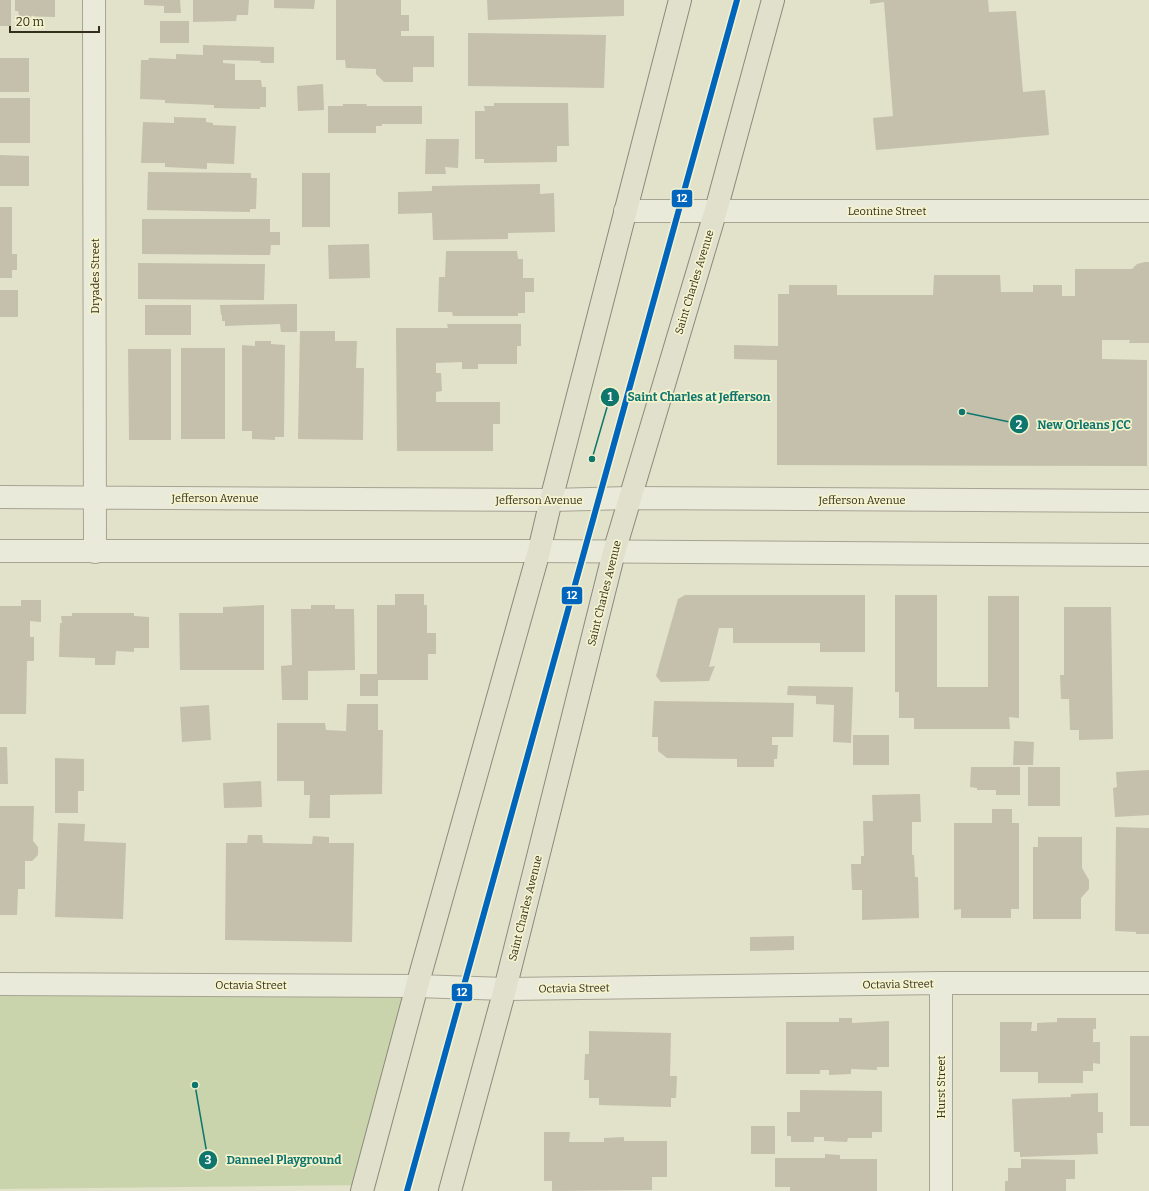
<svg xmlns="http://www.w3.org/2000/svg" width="1149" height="1191" viewBox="0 0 1149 1191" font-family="Bitter,serif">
<rect width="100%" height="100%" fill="#e2e1ca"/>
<!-- green -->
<path fill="#c9d4ac" d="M 0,984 L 417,986 L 364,1185 L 0,1189 Z"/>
<!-- building -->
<path fill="#c5c0ab" d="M 0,0 L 11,0 L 11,26 L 0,26 Z
M 15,0 L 55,0 L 55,17 L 19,16 L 18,11 L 15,11 Z
M 144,0 L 180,0 L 181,13 L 164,13 L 164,6 L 144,5 Z
M 193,0 L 249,0 L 248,15 L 237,15 L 236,21 L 193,22 Z
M 274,0 L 315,0 L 314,9 L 274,8 Z
M 336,0 L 401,0 L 401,15 L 409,15 L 409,31 L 401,31 L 401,36 L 434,36 L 434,67 L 413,67 L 413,82 L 384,82 L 376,74 L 376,69 L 346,68 L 345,60 L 336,60 Z
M 487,0 L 624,0 L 624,16 L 488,20 Z
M 870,0 L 988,0 L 989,12 L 1016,11 L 1023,92 L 1045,90 L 1049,135 L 876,150 L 873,118 L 893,116 L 884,2 L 870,4 Z
M 160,21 L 189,21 L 189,43 L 160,43 Z
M 468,33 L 606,35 L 604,88 L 468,86 Z
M 203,45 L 274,47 L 274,63 L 260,63 L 261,61 L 223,60 L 223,63 L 235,64 L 235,80 L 261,80 L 262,87 L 266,87 L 266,107 L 260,107 L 260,109 L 214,108 L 214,105 L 165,103 L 165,100 L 140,99 L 141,60 L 148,60 L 149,58 L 176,59 L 176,54 L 203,55 Z
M 0,58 L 29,58 L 29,92 L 0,92 Z
M 323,84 L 324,110 L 298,111 L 297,86 Z
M 0,98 L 30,98 L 30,143 L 0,143 Z
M 494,103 L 568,103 L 569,146 L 557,146 L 557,162 L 484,163 L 484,159 L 475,159 L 475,111 L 485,111 L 484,106 L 494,106 Z
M 343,104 L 367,104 L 366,106 L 422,106 L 422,124 L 382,124 L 382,126 L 376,126 L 376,133 L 328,133 L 328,106 L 343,106 Z
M 174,117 L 206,118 L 206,122 L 213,123 L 213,125 L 236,126 L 234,164 L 207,163 L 207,169 L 165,167 L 165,163 L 141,163 L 143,122 L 174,123 Z
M 426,139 L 459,139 L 458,168 L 445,167 L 446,174 L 425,174 Z
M 0,155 L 29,156 L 29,186 L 0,186 Z
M 148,172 L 251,173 L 251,178 L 257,178 L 256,209 L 250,209 L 250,212 L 147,210 Z
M 302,173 L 330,173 L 330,227 L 302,227 Z
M 540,184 L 540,194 L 554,193 L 555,232 L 508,233 L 508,239 L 433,240 L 432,213 L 398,214 L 398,192 L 432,191 L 432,186 Z
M 0,207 L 12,207 L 12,254 L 17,254 L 17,270 L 12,270 L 12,278 L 0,278 Z
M 142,219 L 270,219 L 270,232 L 280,232 L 280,245 L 271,245 L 270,255 L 142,254 Z
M 369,244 L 370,278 L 329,279 L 328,245 Z
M 446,251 L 517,251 L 518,259 L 523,259 L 523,278 L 534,278 L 534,292 L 525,292 L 525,313 L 518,313 L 518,316 L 453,316 L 452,312 L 438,312 L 439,277 L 445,277 Z
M 1145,262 L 1149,262 L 1149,343 L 1129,343 L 1130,340 L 1102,340 L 1102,359 L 1147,360 L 1147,466 L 777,465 L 777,360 L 734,359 L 734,345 L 778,346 L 778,294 L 789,294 L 789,285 L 837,285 L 837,295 L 933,295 L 934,275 L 1000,275 L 1001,292 L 1033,292 L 1033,285 L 1062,285 L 1062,296 L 1075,296 L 1075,269 L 1132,269 L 1137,264 Z
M 138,263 L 265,264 L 264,300 L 138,299 Z
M 0,290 L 18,290 L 18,317 L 0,317 Z
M 297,304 L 297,332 L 281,332 L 280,324 L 225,326 L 225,321 L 222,321 L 222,315 L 221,315 L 220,305 Z
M 145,305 L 191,305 L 191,335 L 145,335 Z
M 447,324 L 521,324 L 521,346 L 517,346 L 517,364 L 478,364 L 478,369 L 462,369 L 462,362 L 436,363 L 436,373 L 441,373 L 442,391 L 436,392 L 436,402 L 500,402 L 500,424 L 493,424 L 493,451 L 397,451 L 396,328 L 448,328 Z
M 300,331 L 335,331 L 335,341 L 357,341 L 356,368 L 364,368 L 363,440 L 298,439 Z
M 255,341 L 271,341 L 271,344 L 285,345 L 284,437 L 275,437 L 275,440 L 252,439 L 252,431 L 242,431 L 242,345 L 255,346 Z
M 181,348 L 225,348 L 225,439 L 181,439 Z
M 128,349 L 171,349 L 171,440 L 129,440 Z
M 395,594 L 424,594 L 424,605 L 427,605 L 427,633 L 436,633 L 436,654 L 428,654 L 428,680 L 378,680 L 378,696 L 360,696 L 360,674 L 377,674 L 377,605 L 395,605 Z
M 685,595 L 865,595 L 865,652 L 820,652 L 820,643 L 733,643 L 733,628 L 719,628 L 709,667 L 715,666 L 709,681 L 661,682 L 656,676 L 678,599 Z
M 895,595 L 937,595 L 937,687 L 988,687 L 988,596 L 1019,596 L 1019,718 L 1009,717 L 1010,729 L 914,729 L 914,718 L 899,718 L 899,692 L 895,692 Z
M 21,600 L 41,600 L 41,622 L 30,621 L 30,637 L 34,637 L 34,661 L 27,661 L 26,714 L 0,714 L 0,606 L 21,606 Z
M 264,605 L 264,670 L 180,670 L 179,613 L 223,613 L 223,607 Z
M 311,605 L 335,605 L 335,609 L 354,609 L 355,670 L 308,671 L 308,700 L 282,700 L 281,666 L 292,665 L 291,609 L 311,609 Z
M 1064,607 L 1111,607 L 1113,739 L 1079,740 L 1079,730 L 1070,730 L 1069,699 L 1061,699 L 1060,675 L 1064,675 Z
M 72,613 L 134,613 L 134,616 L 149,617 L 149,648 L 134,648 L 134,652 L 116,651 L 115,665 L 95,665 L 95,658 L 59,657 L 60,623 L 62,623 L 61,616 L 72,616 Z
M 788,686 L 853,687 L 851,743 L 833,742 L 834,705 L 816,704 L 816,696 L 787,695 Z
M 654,701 L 794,703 L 793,737 L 772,737 L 772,745 L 778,745 L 777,759 L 774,759 L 774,767 L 737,767 L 737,759 L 667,758 L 658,751 L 658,737 L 652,737 Z
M 347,704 L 378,704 L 378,730 L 383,730 L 382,794 L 330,795 L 330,818 L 309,818 L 310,795 L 304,795 L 304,781 L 277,781 L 277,723 L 325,723 L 326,730 L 346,731 Z
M 209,705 L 211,740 L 182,742 L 180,707 Z
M 853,735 L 889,735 L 889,765 L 853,765 Z
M 1014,741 L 1034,742 L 1033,765 L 1013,765 Z
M 0,747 L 7,747 L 8,784 L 0,784 Z
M 55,758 L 84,759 L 84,791 L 78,791 L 78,813 L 55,813 Z
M 971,767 L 1020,767 L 1020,795 L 996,795 L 996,790 L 977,790 L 977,788 L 970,787 Z
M 1028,767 L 1060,767 L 1060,806 L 1028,806 Z
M 1149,770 L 1149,815 L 1115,817 L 1113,788 L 1117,787 L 1116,772 Z
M 261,781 L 262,807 L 224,808 L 223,783 Z
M 920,794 L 921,822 L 912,822 L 912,855 L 914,855 L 915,877 L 918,877 L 919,918 L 862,920 L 862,890 L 852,890 L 851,864 L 861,864 L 861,856 L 864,856 L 863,821 L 873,821 L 872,795 Z
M 0,806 L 34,806 L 33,841 L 38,847 L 38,855 L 32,861 L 25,861 L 25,889 L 18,889 L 17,915 L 0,915 Z
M 992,809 L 1012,809 L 1012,823 L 1019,823 L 1019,909 L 1011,909 L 1011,918 L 961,918 L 961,909 L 954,910 L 954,823 L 992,823 Z
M 58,823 L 85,824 L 84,841 L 126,843 L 123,919 L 55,917 Z
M 1116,827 L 1149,828 L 1149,934 L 1136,934 L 1136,932 L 1115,931 Z
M 248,835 L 262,835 L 263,843 L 312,844 L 313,836 L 329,837 L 329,843 L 354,843 L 352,942 L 225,940 L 226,843 L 247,843 Z
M 1038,837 L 1082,837 L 1082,868 L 1089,880 L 1089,889 L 1081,898 L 1081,919 L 1033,919 L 1033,847 L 1038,847 Z
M 794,936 L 794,950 L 750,951 L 750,937 Z
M 839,1018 L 852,1018 L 852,1023 L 889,1021 L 889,1067 L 877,1067 L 877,1070 L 851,1069 L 851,1074 L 829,1075 L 829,1070 L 820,1070 L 820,1074 L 786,1074 L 786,1022 L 839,1022 Z
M 1057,1018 L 1096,1018 L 1096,1029 L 1093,1029 L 1093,1042 L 1100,1042 L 1100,1064 L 1093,1063 L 1093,1071 L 1083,1071 L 1083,1083 L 1038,1083 L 1038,1072 L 1000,1072 L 1000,1022 L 1032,1022 L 1031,1031 L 1037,1031 L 1037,1023 L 1057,1022 Z
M 589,1031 L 671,1033 L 670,1076 L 677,1076 L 676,1098 L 671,1098 L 671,1107 L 599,1105 L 599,1098 L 589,1098 L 589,1080 L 584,1080 L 585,1054 L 589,1054 Z
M 1130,1036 L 1149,1036 L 1149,1126 L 1130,1126 Z
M 800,1090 L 882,1091 L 882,1132 L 872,1132 L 872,1138 L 848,1138 L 847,1142 L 824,1141 L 824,1137 L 814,1137 L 814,1142 L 791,1142 L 791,1136 L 787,1136 L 787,1112 L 800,1112 Z
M 1098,1093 L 1098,1112 L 1103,1112 L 1103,1133 L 1097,1133 L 1098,1154 L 1020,1157 L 1020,1152 L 1014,1152 L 1012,1099 L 1071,1097 L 1071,1094 Z
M 751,1126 L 775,1126 L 775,1154 L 751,1154 Z
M 544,1132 L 570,1132 L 569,1142 L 604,1142 L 604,1138 L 624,1137 L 624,1141 L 667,1141 L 667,1177 L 652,1177 L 652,1190 L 552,1191 L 552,1181 L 544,1181 Z
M 825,1154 L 840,1155 L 840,1159 L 877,1159 L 877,1191 L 790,1191 L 790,1187 L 775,1187 L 775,1158 L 825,1158 Z
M 1021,1159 L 1075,1160 L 1075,1179 L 1066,1179 L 1066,1191 L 1005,1191 L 1005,1181 L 1008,1181 L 1008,1168 L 1021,1168 Z"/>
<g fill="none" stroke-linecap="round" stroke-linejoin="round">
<!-- minor casing -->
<g stroke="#a7a493" stroke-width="24">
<path id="minor" d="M 94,0 L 95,552
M 625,211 L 1149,211
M 0,497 L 551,500 L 629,498 L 1149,501
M 0,551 L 539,551 L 1149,555
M 0,984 L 417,986 L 505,989 L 941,983 L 1149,983
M 941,1191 L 941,983"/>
</g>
<!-- major casing -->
<g stroke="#8c8a7a" stroke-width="24">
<path id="major" d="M 362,1191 L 417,986 L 539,551 L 551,500 L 680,0
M 450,1191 L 505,989 L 614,552 L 716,210 L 773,0"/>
</g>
<!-- minor -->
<use href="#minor" stroke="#eaeadb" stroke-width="22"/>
<!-- major -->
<use href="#major" stroke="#e1e0cd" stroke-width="22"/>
<!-- tram-1 casing -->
<g stroke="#f4f3ce" stroke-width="9">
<path id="tram-1" d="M 407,1191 L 737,0"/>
</g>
<!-- tram-1 -->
<use href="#tram-1" stroke="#0065bd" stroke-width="6"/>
</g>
<g text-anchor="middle" stroke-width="3.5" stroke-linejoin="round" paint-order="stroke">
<!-- street labels -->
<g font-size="11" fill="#342e1c" stroke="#f4f3ce">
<text x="887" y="215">Leontine Street</text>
<text transform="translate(95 276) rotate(-90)" y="4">Dryades Street</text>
<text transform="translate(694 282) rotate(-73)" y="4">Saint Charles Avenue</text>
<text x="215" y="502">Jefferson Avenue</text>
<text x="539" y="504">Jefferson Avenue</text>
<text x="862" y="504">Jefferson Avenue</text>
<text transform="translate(604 593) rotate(-76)" y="4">Saint Charles Avenue</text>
<text transform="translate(525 908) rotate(-76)" y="4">Saint Charles Avenue</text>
<text transform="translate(898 984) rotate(-1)" y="4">Octavia Street</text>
<text x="251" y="989">Octavia Street</text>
<text transform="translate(574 988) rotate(-1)" y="4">Octavia Street</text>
<text transform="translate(941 1087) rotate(-90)" y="4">Hurst Street</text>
</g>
</g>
<!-- callouts -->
<path fill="none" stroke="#0f766e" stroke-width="1.5" d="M592 459L610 397M962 412L1019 424M195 1085L208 1160"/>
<g fill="#0f766e" stroke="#f4f3ce" stroke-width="1.5">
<circle cx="592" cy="459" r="4"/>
<circle cx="962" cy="412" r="4"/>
<circle cx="195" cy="1085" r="4"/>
<circle cx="610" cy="397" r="10"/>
<circle cx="1019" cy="424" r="10"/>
<circle cx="208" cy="1160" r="10"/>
</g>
<g font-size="12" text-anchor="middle" font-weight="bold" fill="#fff">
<text x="610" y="401">1</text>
<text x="1019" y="429">2</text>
<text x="208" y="1164">3</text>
</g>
<g font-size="12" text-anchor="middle" font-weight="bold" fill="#0f766e" stroke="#f4f3ce" stroke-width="3.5" stroke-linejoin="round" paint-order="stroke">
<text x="699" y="401">Saint Charles at Jefferson</text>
<text x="1084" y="429">New Orleans JCC</text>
<text x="284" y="1164">Danneel Playground</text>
</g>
<g stroke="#f4f3ce" stroke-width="1.5">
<rect x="671" y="189" width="22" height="19" rx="4" fill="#0065bd"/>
<rect x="561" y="586" width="22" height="19" rx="4" fill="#0065bd"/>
<rect x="451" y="983" width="22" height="19" rx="4" fill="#0065bd"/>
</g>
<g font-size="11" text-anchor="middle" font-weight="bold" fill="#fff">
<text x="682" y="202">12</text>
<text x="572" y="599">12</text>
<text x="462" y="996">12</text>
</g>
<!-- scale -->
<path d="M10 26v6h89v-6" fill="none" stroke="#342e1c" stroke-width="2"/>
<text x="16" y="26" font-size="12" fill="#342e1c" stroke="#f4f3ce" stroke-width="3" paint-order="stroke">20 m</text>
</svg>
